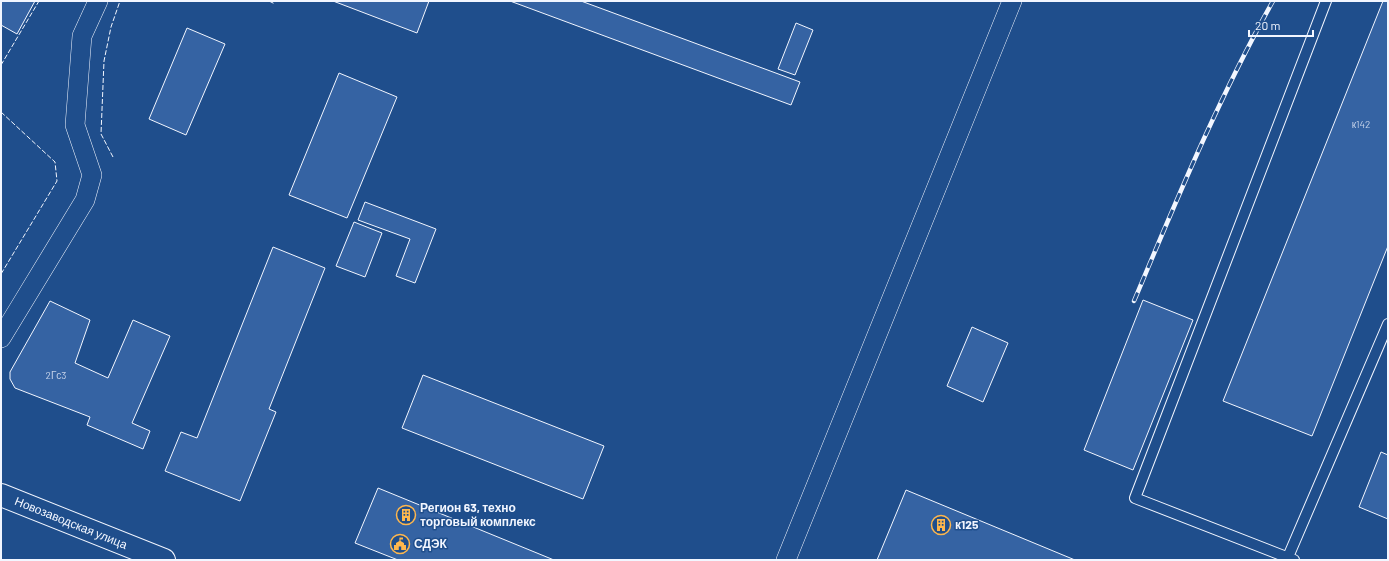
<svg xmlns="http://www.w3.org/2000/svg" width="1389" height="561" viewBox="0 0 1389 561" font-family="Barlow,sans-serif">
<rect width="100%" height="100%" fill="#1f4e8c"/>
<!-- building -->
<path fill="#3563a3" stroke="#f2f6ff" d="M 1,1 L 35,1 L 17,34 L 1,25 Z
M 333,1 L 429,1 L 417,33 Z
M 510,1 L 581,1 L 800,82 L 791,105 Z
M 1383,1 L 1388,1 L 1388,246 L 1312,436 L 1223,401 Z
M 796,23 L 813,30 L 795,75 L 778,69 Z
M 187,28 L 225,44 L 186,135 L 149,119 Z
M 339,73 L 397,97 L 347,218 L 289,195 Z
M 365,202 L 436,229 L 415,283 L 396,276 L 410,239 L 358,220 Z
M 354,222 L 382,233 L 365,277 L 336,266 Z
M 273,247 L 325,268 L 269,409 L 276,412 L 240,501 L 165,471 L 181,432 L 197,438 Z
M 1143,300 L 1193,320 L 1133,470 L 1084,450 Z
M 50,301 L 90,320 L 75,363 L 108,378 L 133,320 L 170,336 L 132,423 L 150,431 L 143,449 L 87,425 L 90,417 L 15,388 L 10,379 L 10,372 Z
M 972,327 L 1008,343 L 983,402 L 947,386 Z
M 423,375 L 604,446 L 583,499 L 402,428 Z
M 1381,452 L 1388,455 L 1388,519 L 1359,507 Z
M 378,488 L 554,560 L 398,560 L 355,543 Z
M 906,490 L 1075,560 L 877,560 Z"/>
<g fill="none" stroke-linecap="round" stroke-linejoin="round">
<!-- service casing -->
<g stroke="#f2f6ff" stroke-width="12">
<path id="service" d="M 1288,557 L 1388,324
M 1294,560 L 1135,498 L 1326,1"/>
</g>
<!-- minor casing -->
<g stroke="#f2f6ff" stroke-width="20">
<path id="minor" d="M 1,338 L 85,200 L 92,175 L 75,125 L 82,36 L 98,1
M 786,560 L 1012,1"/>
</g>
<!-- primary casing -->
<g stroke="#f2f6ff" stroke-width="24">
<path id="primary" d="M 1,495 L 164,560"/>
</g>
<!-- service -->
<use href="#service" stroke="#1f4e8c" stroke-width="10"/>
<!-- minor -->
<use href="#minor" stroke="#1f4e8c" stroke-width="19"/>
<!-- primary -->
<use href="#primary" stroke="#1f4e8c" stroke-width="22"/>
<!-- rail casing -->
<g stroke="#f2f6ff" stroke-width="4.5">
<path id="rail" d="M 1134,301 C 1177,199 1219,97 1273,1"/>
</g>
<!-- rail -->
<use href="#rail" stroke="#1f4e8c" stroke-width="3" stroke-dasharray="9" stroke-linecap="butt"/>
<!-- fence -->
<path stroke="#f2f6ff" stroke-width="1" stroke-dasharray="5 2" stroke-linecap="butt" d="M 269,1 L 275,4
M 1,65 L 39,1
M 1,112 L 55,162 L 57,181 L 1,274
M 113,157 L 101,134 L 104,61 L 111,27 L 120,1"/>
</g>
<!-- icons -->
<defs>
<g id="building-ring" transform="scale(1)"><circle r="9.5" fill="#1f4e8c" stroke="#ffb74d" stroke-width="1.5"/><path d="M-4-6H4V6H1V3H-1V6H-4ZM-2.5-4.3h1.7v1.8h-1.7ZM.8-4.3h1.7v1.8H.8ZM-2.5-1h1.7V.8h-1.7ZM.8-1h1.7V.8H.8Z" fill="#ffb74d"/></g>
<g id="civic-ring" transform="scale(1)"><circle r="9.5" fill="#1f4e8c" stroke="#ffb74d" stroke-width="1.5"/><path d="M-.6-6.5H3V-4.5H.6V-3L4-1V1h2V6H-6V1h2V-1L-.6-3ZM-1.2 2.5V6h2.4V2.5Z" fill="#ffb74d"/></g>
</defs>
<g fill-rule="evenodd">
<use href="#building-ring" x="406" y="515"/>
<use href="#building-ring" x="941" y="525"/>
<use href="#civic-ring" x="400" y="544"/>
</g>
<g text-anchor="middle" stroke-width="3" stroke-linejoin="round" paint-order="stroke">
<!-- number labels -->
<g font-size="10" fill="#c3d1e8">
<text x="1361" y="128">к142</text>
<text x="56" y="379">2Гс3</text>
</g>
<!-- poi labels -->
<g font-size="12" font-weight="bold" fill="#f2f6ff" stroke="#1f4e8c" text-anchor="start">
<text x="420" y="512">Регион 63, техно<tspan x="420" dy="14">торговый комплекс</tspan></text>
<text x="955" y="529">к125</text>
<text x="414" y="548">СДЭК</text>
</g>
<!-- street labels -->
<g font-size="12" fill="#f2f6ff" stroke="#1f4e8c">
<text transform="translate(71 523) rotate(22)" y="4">Новозаводская улица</text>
</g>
</g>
<!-- border -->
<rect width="1389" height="561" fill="none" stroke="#f2f6ff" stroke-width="4"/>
<!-- scale -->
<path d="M1249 30v6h64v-6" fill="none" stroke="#f2f6ff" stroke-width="2"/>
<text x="1255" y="30" font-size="12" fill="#f2f6ff" stroke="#1f4e8c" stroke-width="3" paint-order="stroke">20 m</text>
</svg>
